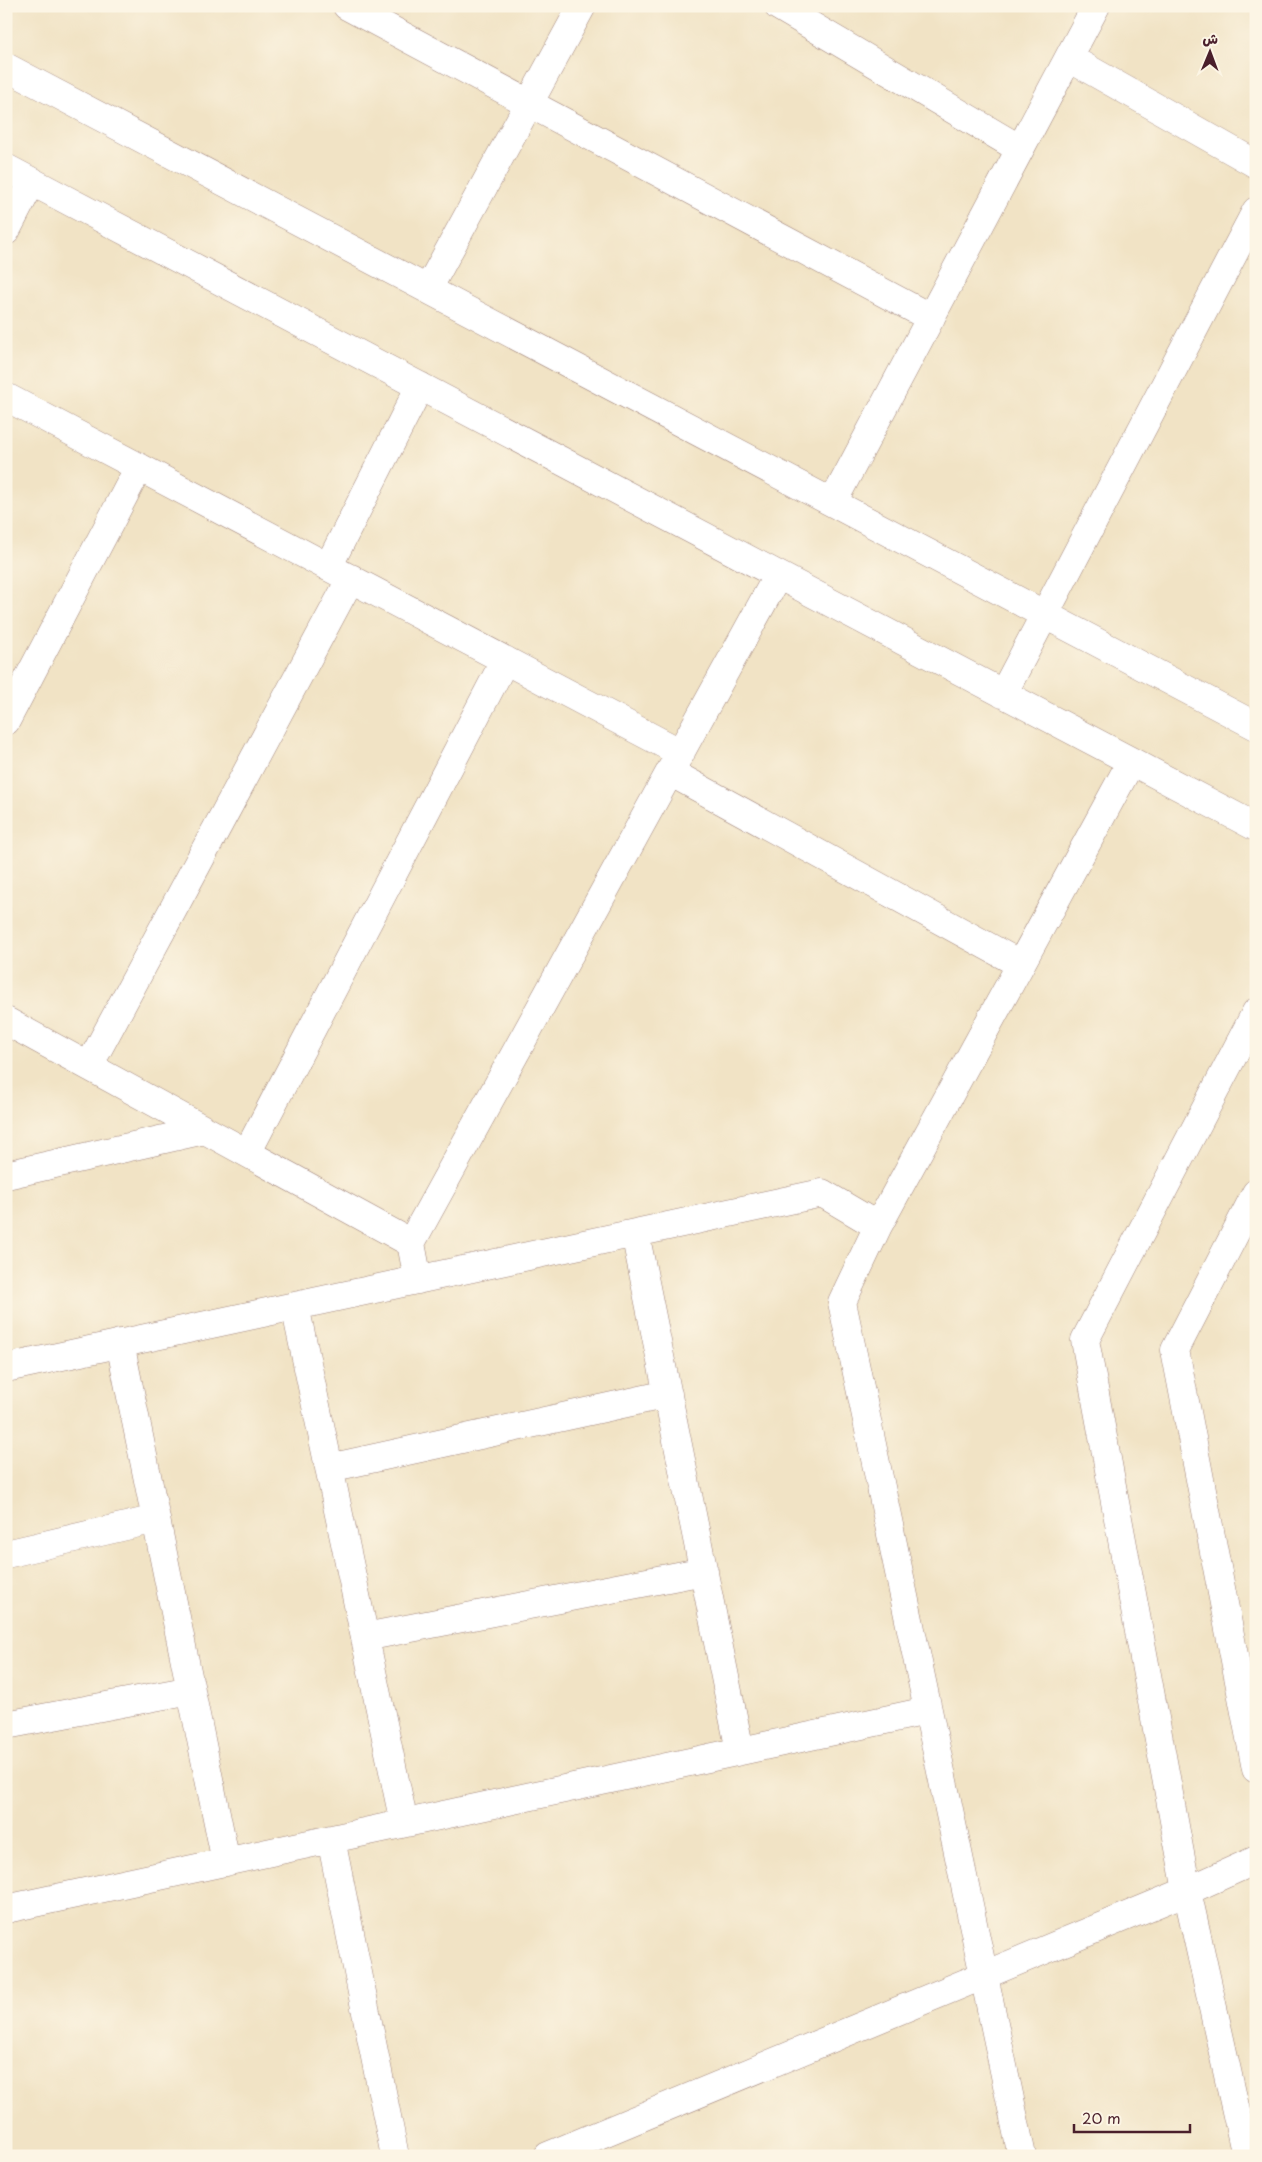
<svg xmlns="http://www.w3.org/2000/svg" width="1262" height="2162" viewBox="0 0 1262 2162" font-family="'Playpen Sans','Playpen Sans Arabic',sans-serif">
<rect width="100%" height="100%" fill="#fcf5e5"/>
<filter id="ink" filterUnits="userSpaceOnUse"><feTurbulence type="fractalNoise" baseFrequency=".02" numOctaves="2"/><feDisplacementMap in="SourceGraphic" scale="10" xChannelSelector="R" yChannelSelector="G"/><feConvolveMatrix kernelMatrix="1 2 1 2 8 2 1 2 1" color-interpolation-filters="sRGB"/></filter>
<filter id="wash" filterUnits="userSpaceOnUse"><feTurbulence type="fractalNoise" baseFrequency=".0096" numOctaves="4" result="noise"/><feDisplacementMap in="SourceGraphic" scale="20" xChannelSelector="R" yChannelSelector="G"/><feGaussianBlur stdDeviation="1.12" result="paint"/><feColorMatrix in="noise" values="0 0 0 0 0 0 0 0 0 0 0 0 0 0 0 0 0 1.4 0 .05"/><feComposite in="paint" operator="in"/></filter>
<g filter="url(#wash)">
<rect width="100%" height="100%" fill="#f1e3c5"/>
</g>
<g filter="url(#ink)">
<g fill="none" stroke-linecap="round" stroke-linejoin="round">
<!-- street casing -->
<g stroke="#9e8178" stroke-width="29">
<path id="street" d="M 347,6 L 931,318
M 778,6 L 1020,149
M 1069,58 L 1256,164
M 6,67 L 1256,726
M 6,168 L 1256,827
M 6,231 L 32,181
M 428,289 L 582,6
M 6,397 L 681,753
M 833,502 L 1096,6
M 328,567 L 420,386
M 1003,694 L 1256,211
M 6,721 L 139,467
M 670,772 L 1020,964
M 6,1021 L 411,1243
M 89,1066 L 351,578
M 247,1153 L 505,660
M 6,1175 L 204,1130
M 1256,1193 L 1175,1350 L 1256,1769
M 635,1233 L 740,1751
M 418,1280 L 411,1243 L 778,575
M 295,1306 L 404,1823
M 120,1343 L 226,1862
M 6,1368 L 822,1193 L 878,1226
M 329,1468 L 668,1394
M 6,1554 L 156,1519
M 365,1637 L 704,1571
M 6,1725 L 191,1690
M 331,1839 L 395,2156
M 6,1909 L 927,1711
M 548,2156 L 1187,1891 L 1256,1860
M 1022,2156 L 842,1302 L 878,1226 L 1131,762
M 1246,2156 L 1187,1891 L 1085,1340 L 1256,1012"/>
</g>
<!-- street -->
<use href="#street" stroke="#fff" stroke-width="28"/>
</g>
</g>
<!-- margin -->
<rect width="1262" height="2162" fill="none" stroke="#fcf5e5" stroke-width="25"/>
<!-- north arrow -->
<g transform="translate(1210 52) rotate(1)" stroke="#fcf5e5" stroke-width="4" paint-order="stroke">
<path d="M0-4L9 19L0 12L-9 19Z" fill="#4a1f2b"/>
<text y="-8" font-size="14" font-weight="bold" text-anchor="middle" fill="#4a1f2b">ش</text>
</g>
<!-- scale -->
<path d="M1074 2124v8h116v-8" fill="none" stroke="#4a1f2b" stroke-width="2.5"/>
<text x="1082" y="2124" font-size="15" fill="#4a1f2b" stroke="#fcf5e5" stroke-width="4" paint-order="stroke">20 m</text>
</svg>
